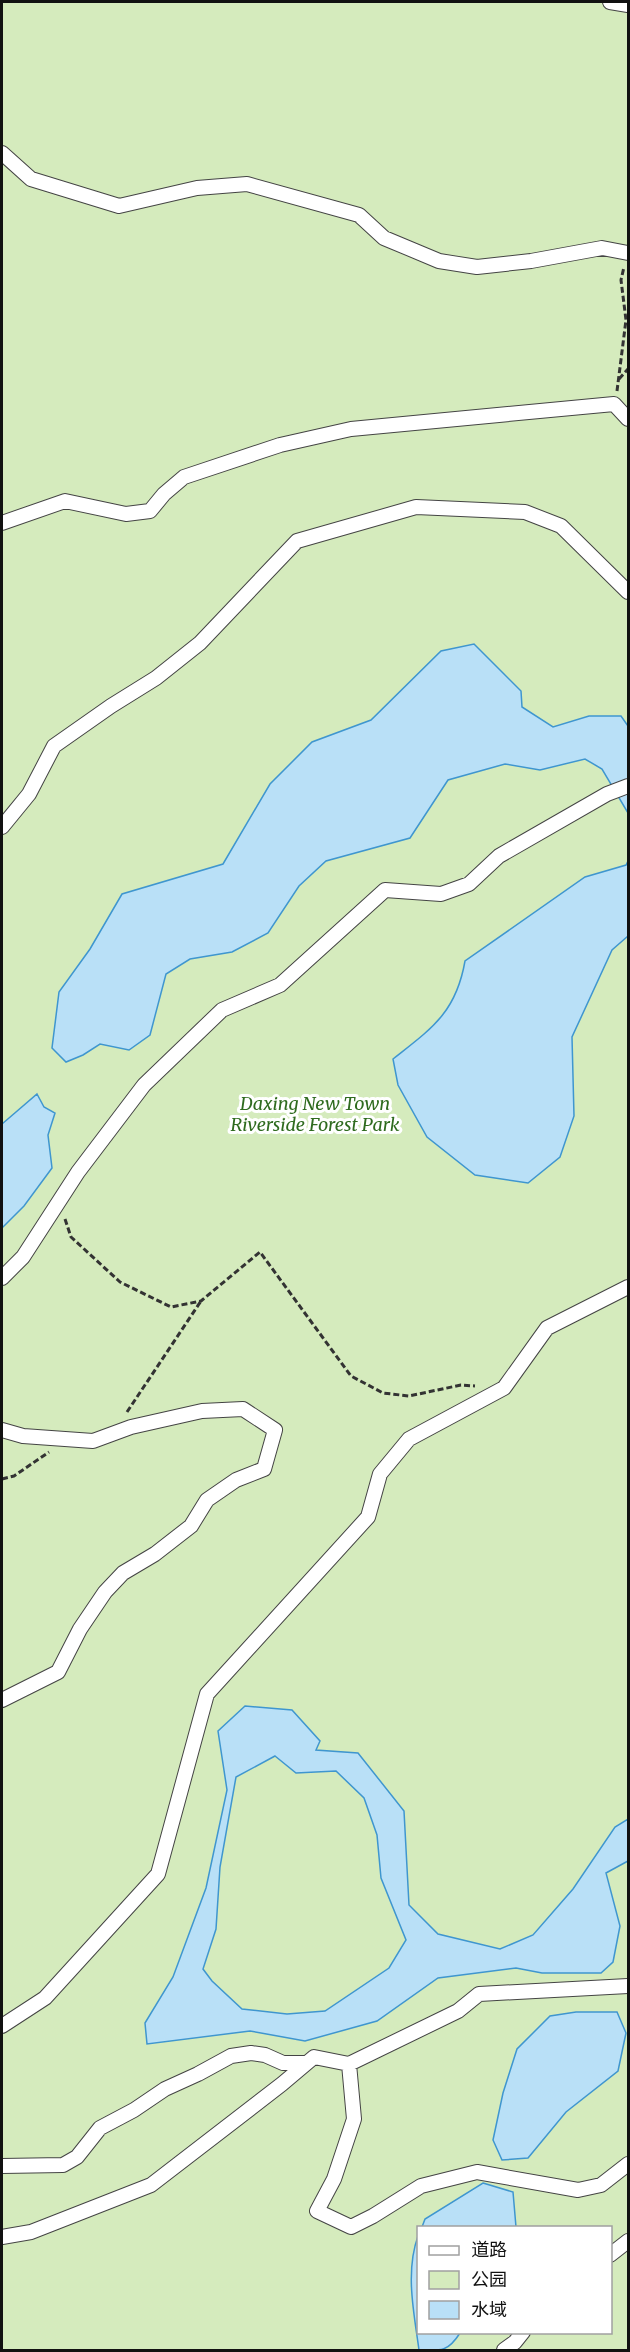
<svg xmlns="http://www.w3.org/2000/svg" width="630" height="2352" viewBox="0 0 630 2352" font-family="Merriweather,'Noto Sans SC',serif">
<rect width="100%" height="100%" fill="#fffdf5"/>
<!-- green -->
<path fill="#d5ebbd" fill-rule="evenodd" d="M 2,2 L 628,2 L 628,2350 L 2,2350 ZM 418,2228 L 610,2228 L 610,2332 L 418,2332 Z"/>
<!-- water -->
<path fill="#b9e0f7" stroke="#3f96cf" stroke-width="1.5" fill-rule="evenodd" d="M 474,644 L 521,691 L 522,707 L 553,727 L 589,716 L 621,716 L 628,726 L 628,813 L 602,769 L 585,759 L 540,770 L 505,764 L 448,780 L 410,838 L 326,861 L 299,886 L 268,933 L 232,952 L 190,959 L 166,974 L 150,1035 L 129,1050 L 100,1044 L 83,1055 L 66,1062 L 52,1048 L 59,992 L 90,949 L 122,894 L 223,864 L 270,784 L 312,742 L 371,720 L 441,651 Z
M 628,861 L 628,936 L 612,950 L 572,1037 L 574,1116 L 560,1157 L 528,1183 L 475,1175 L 427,1137 L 398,1085 L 393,1059 C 431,1029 456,1013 465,961 L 585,877 L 626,865 Z
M 37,1094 L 44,1107 L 55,1113 L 48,1135 L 52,1168 L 24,1206 L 2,1228 L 2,1124 Z
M 245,1706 L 292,1710 L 320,1741 L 316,1750 L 358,1753 L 404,1811 L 409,1905 L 438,1934 L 500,1949 L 533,1935 L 573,1889 L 615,1827 L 628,1819 L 628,1861 L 606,1873 L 620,1926 L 613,1962 L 601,1973 L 542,1973 L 516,1968 L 438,1978 L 377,2021 L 305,2041 L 250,2031 L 147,2044 L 145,2023 L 173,1977 L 206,1888 L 227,1790 L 218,1731 ZM 275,1756 L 296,1773 L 336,1771 L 364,1798 L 377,1835 L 381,1878 L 406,1940 L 389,1968 L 325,2011 L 287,2014 L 242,2009 L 212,1981 L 203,1969 L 216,1929 L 220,1867 L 236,1777 Z
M 576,2012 L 617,2012 L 626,2033 L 618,2071 L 566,2112 L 528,2158 L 502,2160 L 493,2140 L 503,2093 L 517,2049 L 550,2016 Z
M 483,2183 L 513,2192 L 516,2227 L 422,2227 L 425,2219 Z
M 418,2236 L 418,2332 L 460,2333 C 448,2352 441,2351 419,2350 C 414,2313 405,2272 418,2236 Z"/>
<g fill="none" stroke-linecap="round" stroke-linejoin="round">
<!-- minor casing -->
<g stroke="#444" stroke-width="16">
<path id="minor" d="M 610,2 L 628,5
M 2,153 L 31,179 L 119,206 L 197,188 L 247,184 L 359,215 L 384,238 L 439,261 L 477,267 L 531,261 L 602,248 L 628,253
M 2,523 L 65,501 L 126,514 L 150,511 L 164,494 L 184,477 L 280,445 L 351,429 L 614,404 L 628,419
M 2,827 L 29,794 L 54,746 L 111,706 L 156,678 L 200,643 L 297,541 L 416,507 L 525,512 L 561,526 L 628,592
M 2,1278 L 23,1257 L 78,1172 L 144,1085 L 222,1010 L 280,985 L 385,890 L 441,894 L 469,884 L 499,856 L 607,794 L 628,786
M 2,1430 L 23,1436 L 93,1441 L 131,1427 L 202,1411 L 243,1409 L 275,1430 L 264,1469 L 236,1480 L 207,1500 L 191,1526 L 155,1554 L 123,1573 L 105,1592 L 80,1629 L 58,1672 L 2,1700
M 2,2026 L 45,1998 L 158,1874 L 207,1694 L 368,1517 L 380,1474 L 409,1439 L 504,1388 L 547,1328 L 628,1287
M 349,2064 L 354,2119 L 334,2179 L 317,2211 L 351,2227 L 373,2216 L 421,2186 L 477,2172 L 578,2190 L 601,2185 L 628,2164
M 2,2166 L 63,2165 L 77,2157 L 100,2128 L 134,2110 L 165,2089 L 198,2074 L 231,2056 L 251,2053 L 265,2055 L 283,2063 L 306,2063
M 2,2237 L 31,2232 L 151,2185 L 282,2084 L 314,2057 L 349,2064 L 458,2011 L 479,1994 L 628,1986
M 610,2255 L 628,2241
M 504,2350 L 515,2342 L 523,2332"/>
</g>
<!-- path -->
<path stroke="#333" stroke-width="3" stroke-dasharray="6 3" stroke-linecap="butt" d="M 619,379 L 628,369
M 617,391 L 626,320 L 621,280 L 624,267
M 65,1219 L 71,1237 L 120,1282 L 171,1307 L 201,1301 L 260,1252 L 351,1376 L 383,1393 L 409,1396 L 461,1385 L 475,1386
M 127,1412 L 201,1301
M 2,1479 L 14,1476 L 49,1452"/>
<!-- minor -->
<use href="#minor" stroke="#fff" stroke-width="14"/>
</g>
<g text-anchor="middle" stroke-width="6" stroke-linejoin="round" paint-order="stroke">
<!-- park labels -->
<g font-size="18" font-style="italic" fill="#2f6b1f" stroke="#fff">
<text x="315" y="1110">Daxing New Town<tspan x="315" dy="21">Riverside Forest Park</tspan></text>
</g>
</g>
<!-- border -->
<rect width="630" height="2352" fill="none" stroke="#111111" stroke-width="6"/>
<!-- legend -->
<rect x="417" y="2226" width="195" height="108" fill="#ffffff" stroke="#a0a0a0" stroke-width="1.5"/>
<rect x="429" y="2246" width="30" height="9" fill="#ffffff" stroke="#a0a0a0" stroke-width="1.5"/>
<text x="471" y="2256" font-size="18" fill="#111111">道路</text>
<rect x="429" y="2271" width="30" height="18" fill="#d5ebbd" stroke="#a0a0a0" stroke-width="1.5"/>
<text x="471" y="2286" font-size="18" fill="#111111">公园</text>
<rect x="429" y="2301" width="30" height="18" fill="#b9e0f7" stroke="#a0a0a0" stroke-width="1.5"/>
<text x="471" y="2316" font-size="18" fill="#111111">水域</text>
</svg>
